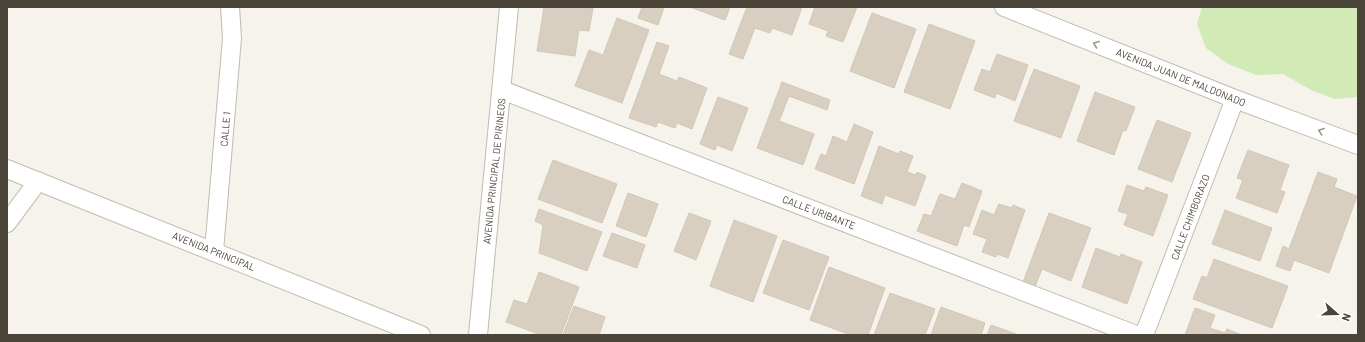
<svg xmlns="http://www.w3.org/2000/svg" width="1365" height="342" viewBox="0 0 1365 342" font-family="Barlow,sans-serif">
<rect width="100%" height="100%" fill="#f6f3ec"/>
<!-- green -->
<path fill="#d2eab5" d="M 1202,7 L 1358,7 L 1358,97 L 1335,99 L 1313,91 L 1283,74 L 1256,75 L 1228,64 L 1206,48 L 1197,24 Z"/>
<!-- building -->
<path fill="#d8cfc1" stroke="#d3c7b4" d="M 544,7 L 593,8 L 589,31 L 579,30 L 575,56 L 537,51 Z
M 642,7 L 664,7 L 658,25 L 638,18 Z
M 690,7 L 730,7 L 725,20 Z
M 747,7 L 802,7 L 792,35 L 772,28 L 770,33 L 755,28 L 743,59 L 729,54 Z
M 815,7 L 857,7 L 843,42 L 826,36 L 828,31 L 809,24 Z
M 872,13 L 916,29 L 894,88 L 850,71 Z
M 617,18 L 649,30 L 622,103 L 575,86 L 589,50 L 603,55 Z
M 929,24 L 975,41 L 950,109 L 904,92 Z
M 657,42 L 669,46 L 659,74 L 677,81 L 679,77 L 707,88 L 692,129 L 677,123 L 675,128 L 658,122 L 656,127 L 629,118 Z
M 997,54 L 1028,65 L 1015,101 L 996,93 L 995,98 L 974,90 L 982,69 L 990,72 Z
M 1034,69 L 1080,86 L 1061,138 L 1014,121 Z
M 782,82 L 830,100 L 827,110 L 789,96 L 779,121 L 814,134 L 803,165 L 757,148 Z
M 1095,92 L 1135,107 L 1126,131 L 1123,130 L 1114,155 L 1077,141 Z
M 718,97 L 748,108 L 732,151 L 717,145 L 715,150 L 700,144 Z
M 1157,120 L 1191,133 L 1172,182 L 1138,169 Z
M 854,124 L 873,132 L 854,184 L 815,169 L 821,154 L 826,156 L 833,136 L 847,142 Z
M 879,146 L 899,154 L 900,151 L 913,156 L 907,172 L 916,175 L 917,172 L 926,176 L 915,206 L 885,195 L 882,204 L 861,196 Z
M 1248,150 L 1289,165 L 1280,190 L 1285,192 L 1277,213 L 1236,198 L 1243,180 L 1237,178 Z
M 553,160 L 617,184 L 602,223 L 538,199 Z
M 1318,172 L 1337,179 L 1334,187 L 1357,196 L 1329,273 L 1294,260 L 1290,271 L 1276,266 L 1283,246 L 1289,249 Z
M 962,183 L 982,191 L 969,227 L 964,225 L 957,246 L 917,231 L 924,214 L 931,216 L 940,194 L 955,199 Z
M 1127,185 L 1144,191 L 1146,187 L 1168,195 L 1153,236 L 1124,225 L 1128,214 L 1118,211 Z
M 628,193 L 658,204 L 646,237 L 616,226 Z
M 999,204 L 1012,208 L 1013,205 L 1025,210 L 1008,258 L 997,254 L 996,257 L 982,252 L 987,239 L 973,234 L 982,210 L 994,215 Z
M 539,209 L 602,232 L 587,271 L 539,253 L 543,225 L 535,221 Z
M 1225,210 L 1272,228 L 1260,261 L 1212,244 Z
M 689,213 L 711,221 L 696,260 L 674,251 Z
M 1049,213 L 1091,228 L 1071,281 L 1042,269 L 1034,289 L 1022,285 Z
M 734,220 L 777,236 L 753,302 L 710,286 Z
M 612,233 L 645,245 L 637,268 L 603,256 Z
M 783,240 L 829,257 L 809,310 L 763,293 Z
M 1096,248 L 1120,257 L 1121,254 L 1142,262 L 1127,304 L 1082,287 Z
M 1214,259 L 1288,286 L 1272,328 L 1193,299 L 1202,276 L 1207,278 Z
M 829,267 L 885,288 L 868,335 L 851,335 L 810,320 Z
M 539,272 L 579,287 L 561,335 L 541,335 L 506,322 L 514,300 L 527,304 Z
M 890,293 L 935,309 L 925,335 L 874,335 Z
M 574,306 L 605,317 L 599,335 L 563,335 Z
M 941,307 L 985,323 L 981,335 L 931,335 Z
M 1195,308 L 1215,315 L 1210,328 L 1225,333 L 1227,329 L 1242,335 L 1185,335 Z
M 991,325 L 1019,335 L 987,335 Z"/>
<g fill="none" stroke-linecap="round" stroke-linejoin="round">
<!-- minor casing -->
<g stroke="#c2bbae" stroke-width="20">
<path id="minor" d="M 1004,7 L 1235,99 L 1358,145
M 502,90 L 1136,335
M 7,169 L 421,335
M 7,223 L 38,181
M 214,251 L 232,38 L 230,7
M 478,335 L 509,7
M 1144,335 L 1235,99"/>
</g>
<!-- minor -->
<use href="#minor" stroke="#fff" stroke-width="18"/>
</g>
<!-- one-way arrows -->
<defs><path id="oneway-chevron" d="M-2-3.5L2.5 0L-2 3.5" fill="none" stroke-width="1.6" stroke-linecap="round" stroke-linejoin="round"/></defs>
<g stroke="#9c9892">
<use href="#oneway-chevron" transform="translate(1096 44) rotate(-158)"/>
<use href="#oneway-chevron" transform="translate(1321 131) rotate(-160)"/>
</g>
<g text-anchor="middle" stroke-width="3.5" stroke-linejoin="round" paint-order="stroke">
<!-- street labels -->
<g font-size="10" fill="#4b4439" stroke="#fff">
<text transform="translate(1181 77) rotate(22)" y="4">AVENIDA JUAN DE MALDONADO</text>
<text transform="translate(225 129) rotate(-85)" y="4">CALLE 1</text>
<text transform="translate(494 171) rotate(-84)" y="4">AVENIDA PRINCIPAL DE PIRINEOS</text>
<text transform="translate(819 212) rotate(21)" y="4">CALLE URIBANTE</text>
<text transform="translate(1190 217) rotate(-69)" y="4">CALLE CHIMBORAZO</text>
<text transform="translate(214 251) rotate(22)" y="4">AVENIDA PRINCIPAL</text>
</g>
</g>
<!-- border -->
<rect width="1365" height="342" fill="none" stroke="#4b4439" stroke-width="16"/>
<!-- north arrow -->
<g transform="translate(1337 314) rotate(110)" stroke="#ffffff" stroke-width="3" paint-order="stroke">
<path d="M0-3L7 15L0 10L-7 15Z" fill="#4b4439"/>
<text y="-6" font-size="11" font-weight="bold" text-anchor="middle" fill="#4b4439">N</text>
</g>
</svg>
